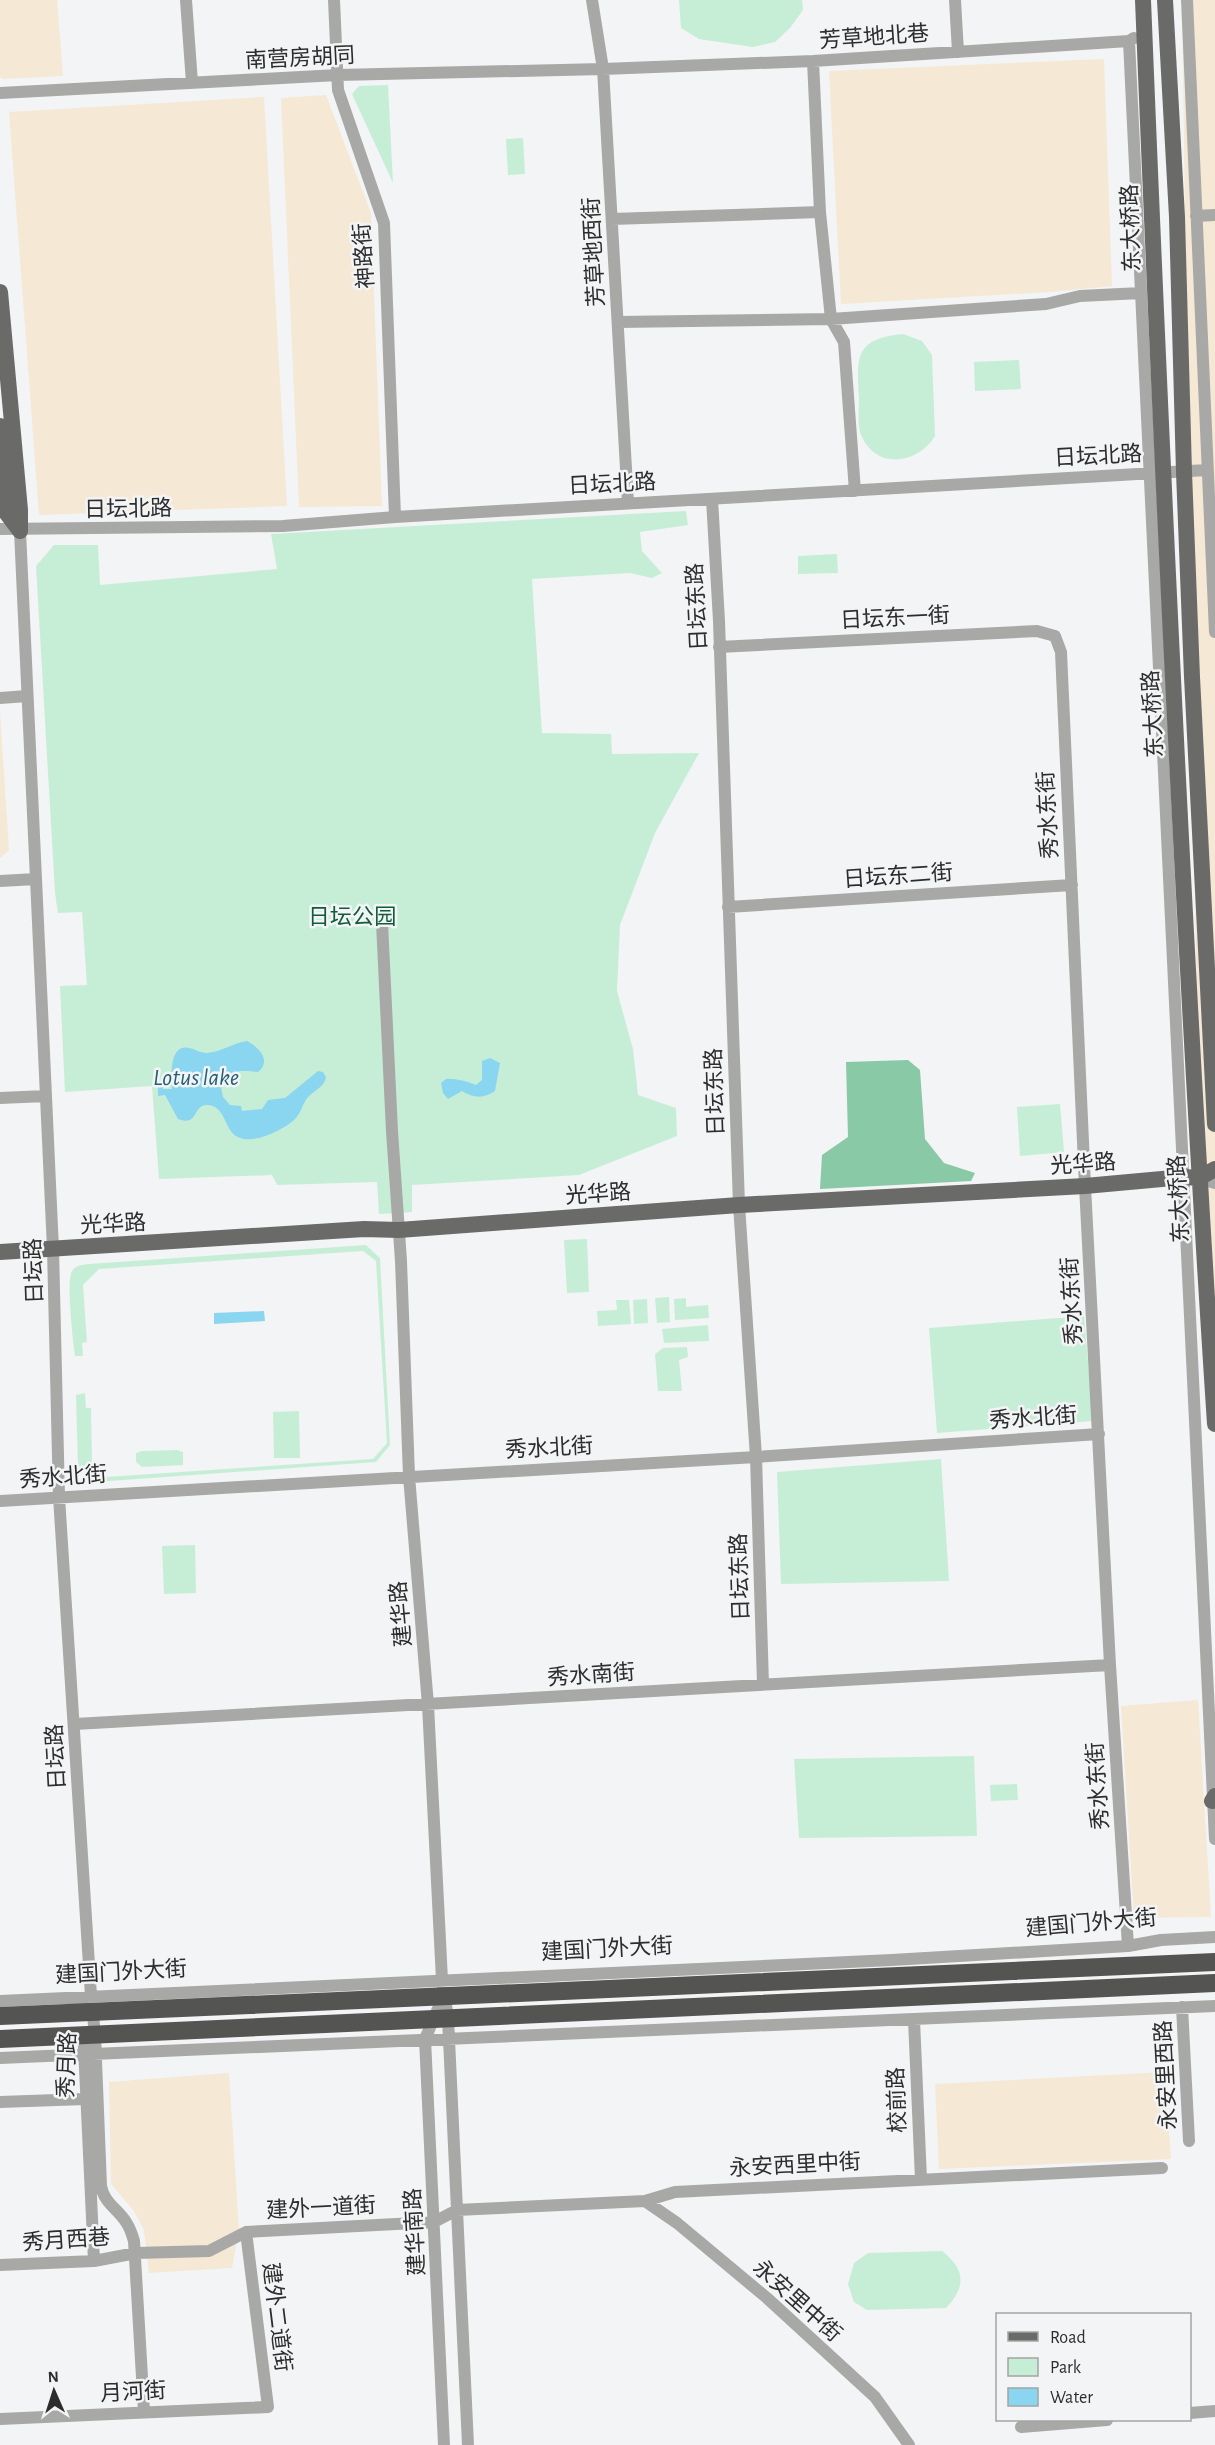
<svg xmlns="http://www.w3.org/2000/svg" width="1215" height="2445" viewBox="0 0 1215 2445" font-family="'Alegreya Sans','Noto Sans SC',sans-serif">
<rect width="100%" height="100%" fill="#f3f4f5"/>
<!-- commercial -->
<path fill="#f5e8d4" d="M 0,0 L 57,0 L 63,76 L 2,79 L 0,77 Z
M 1182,0 L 1215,0 L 1215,1402 L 1199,1178 Z
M 1104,59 L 1112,286 L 1050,292 L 841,304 L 829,71 Z
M 326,95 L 371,213 L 382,506 L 299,507 L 281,98 Z
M 264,97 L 287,506 L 39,515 L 9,112 Z
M 0,712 L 9,850 L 0,858 Z
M 1198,1700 L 1211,1917 L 1134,1918 L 1121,1706 Z
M 1165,2072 L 1171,2159 L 939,2169 L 935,2084 Z
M 229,2073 L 239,2229 L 232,2268 L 149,2273 L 144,2230 L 134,2211 L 111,2184 L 109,2082 Z"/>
<!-- green -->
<path fill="#c6eed6" d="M 679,0 L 802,0 L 803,10 L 790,28 L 775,42 L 753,47 L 699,39 L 681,28 Z
M 388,85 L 393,183 L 352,94 L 359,86 Z
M 523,138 L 525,174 L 508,175 L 506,139 Z
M 903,334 L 922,341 L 932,355 L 935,436 C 918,464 877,470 862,437 C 857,427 859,411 859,400 C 857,358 853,339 903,334 Z
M 1019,360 L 1021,389 L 975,391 L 974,362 Z
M 686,511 L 688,525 L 640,532 L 642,551 L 662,573 L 652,578 L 630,573 L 532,579 L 542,733 L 611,734 L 612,754 L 699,753 L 655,833 L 620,925 L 617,991 L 633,1049 L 638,1095 L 676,1108 L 677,1136 L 579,1175 L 412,1185 L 412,1212 L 379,1214 L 377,1182 L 277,1185 L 272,1175 L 159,1179 L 152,1086 L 65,1092 L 60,986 L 87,985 L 82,912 L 58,913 L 55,893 L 36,566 L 54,545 L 98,545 L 100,585 L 277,569 L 271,534 Z
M 837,554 L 838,573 L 798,574 L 798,556 Z
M 1060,1104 L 1064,1152 L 1020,1156 L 1017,1107 Z
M 587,1239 L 589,1292 L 567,1293 L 564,1240 Z
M 366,1245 L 380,1258 L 390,1445 L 376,1462 L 95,1482 L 78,1466 L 76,1395 L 85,1393 L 86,1408 L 91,1408 L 92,1465 L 106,1477 L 373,1459 L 387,1443 L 376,1261 L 363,1251 L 99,1269 L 83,1285 L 87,1342 L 82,1343 L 83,1356 L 75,1356 C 73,1342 66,1280 72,1271 C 76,1265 82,1265 89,1264 Z
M 669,1297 L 670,1322 L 657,1323 L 655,1298 Z
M 686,1298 L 686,1307 L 708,1305 L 709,1318 L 675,1320 L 674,1299 Z
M 647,1299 L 648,1323 L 634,1324 L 633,1300 Z
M 616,1300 L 629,1300 L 631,1324 L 598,1326 L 597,1311 L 617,1310 Z
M 1084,1316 L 1093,1421 L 937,1433 L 929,1328 Z
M 708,1325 L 709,1341 L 664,1343 L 662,1329 Z
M 687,1347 L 688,1357 L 679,1360 L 682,1391 L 658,1391 L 655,1354 L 663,1348 Z
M 299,1411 L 300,1458 L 274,1458 L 273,1412 Z
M 177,1450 L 183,1452 L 183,1465 L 142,1467 L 136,1462 L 136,1453 L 142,1451 Z
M 941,1459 L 949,1581 L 781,1584 L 777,1472 Z
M 195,1545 L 196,1593 L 164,1594 L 162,1546 Z
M 974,1756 L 977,1836 L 799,1838 L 794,1759 Z
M 1017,1784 L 1018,1800 L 991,1801 L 990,1785 Z
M 942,2251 C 965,2269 967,2286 946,2308 L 867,2310 L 854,2302 L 848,2284 L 854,2263 L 868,2253 Z"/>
<!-- forest -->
<path fill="#89c9a5" d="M 908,1060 L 920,1070 L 925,1139 L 944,1163 L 975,1173 L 971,1181 L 820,1189 L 822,1155 L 848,1137 L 846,1062 Z"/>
<!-- water -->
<path fill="#8ad5f0" d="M 247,1041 C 259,1047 272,1061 258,1072 C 241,1070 232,1070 220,1082 L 223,1097 L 230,1105 L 241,1106 L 242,1111 L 262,1109 L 268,1100 L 285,1098 L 318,1071 L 323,1072 L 326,1077 C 325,1086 315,1090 308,1097 C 302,1104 301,1114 294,1120 C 283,1130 253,1145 238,1137 C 224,1131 226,1105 207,1105 C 192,1105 199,1127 178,1119 L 165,1095 L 158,1096 L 158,1086 L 163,1086 L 163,1089 L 172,1089 C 171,1077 169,1043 189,1048 C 195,1049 200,1053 207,1053 C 221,1052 233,1043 247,1041 Z
M 490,1058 L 500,1063 L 495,1091 C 483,1099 474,1098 462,1091 L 448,1099 L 443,1093 L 441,1083 L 446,1079 C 454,1078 469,1082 476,1085 L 482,1080 L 482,1061 Z
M 264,1311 L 265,1321 L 214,1324 L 214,1313 Z"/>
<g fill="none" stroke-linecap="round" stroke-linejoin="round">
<!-- minor -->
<path stroke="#a8a8a7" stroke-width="12" d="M 186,0 L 192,83
M 334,0 L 338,90 L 384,223 L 395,517
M 592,0 L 603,69 L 628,503
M 955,0 L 958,52
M 1187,0 L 1215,632
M 1129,41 L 1215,1839
M 813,61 L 820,212 L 831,319 L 844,342 L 855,491
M 0,93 L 338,75 L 603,69 L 813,61 L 1129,41 L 1134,38
M 1196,216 L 1215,215
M 612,219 L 820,212
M 618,322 L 831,319 L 1046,304 L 1080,296 L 1141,293
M 712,499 L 719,621 L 739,1205 L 756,1457 L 763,1684
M 0,529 L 283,526 L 395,517 L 1207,470
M 20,531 L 53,1249 L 59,1497 L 91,1996 L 95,2035 L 101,2186 C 104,2203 118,2209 126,2222 C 130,2228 132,2234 134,2241 L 144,2411
M 719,647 L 1037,631 L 1055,636 L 1061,652 L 1085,1186 L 1110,1665 L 1128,1946
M 0,698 L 27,696
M 0,881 L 36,879
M 728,907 L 1072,885
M 382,923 L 392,1131 L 401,1261 L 409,1476 L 428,1705 L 442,1980 L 448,2018 L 468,2445
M 0,1098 L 46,1096
M 1199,1178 L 1215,1183
M 0,1501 L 756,1457 L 1099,1434
M 75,1724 L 1110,1665
M 444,1995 L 425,2039 L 444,2445
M 0,2001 L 892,1960 L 1128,1946 L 1161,1940 L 1215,1937
M 1182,2007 L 1189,2141
M 914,2020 L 921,2179
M 84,2047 L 94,2261
M 0,2058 L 1215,2006
M 0,2102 L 85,2099
M 645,2201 L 677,2223 L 767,2298 L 875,2397 L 909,2445
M 0,2265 L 94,2261 L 136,2253 L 209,2251 L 246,2232 L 434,2222 L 457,2210 L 645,2201 L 675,2192 L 1162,2168
M 1190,2413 L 1215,2411
M 0,2419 L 268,2407 L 246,2232
M 1021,2427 L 1107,2420"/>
<!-- major -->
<path stroke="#6a6a69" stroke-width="16" d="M 1143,0 C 1162,475 1184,950 1215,1424
M 1165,0 L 1177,217 L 1184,472 L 1192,677 L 1215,1124
M 0,292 L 20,510 L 20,531
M 0,426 L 5,511 L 20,531
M 0,1252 L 364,1229 L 399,1230 L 739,1205 L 1085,1186 L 1184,1177 L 1199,1178 L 1215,1169
M 1212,1801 L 1215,1796"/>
<!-- highway -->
<path stroke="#545452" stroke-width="18" d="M 0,2016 L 1215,1962
M 0,2039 L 1215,1983"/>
</g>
<g text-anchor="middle" stroke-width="5" stroke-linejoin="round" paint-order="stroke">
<!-- street labels -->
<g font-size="22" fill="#2d2d2e" stroke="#f3f4f5">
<text transform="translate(874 36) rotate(-4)" y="8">芳草地北巷</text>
<text transform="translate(300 57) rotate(-3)" y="8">南营房胡同</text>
<text transform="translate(1130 228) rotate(-92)" y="8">东大桥路</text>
<text transform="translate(593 252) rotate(-93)" y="8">芳草地西街</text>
<text transform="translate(363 256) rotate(-94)" y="8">神路街</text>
<text transform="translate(1098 455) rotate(-3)" y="8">日坛北路</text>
<text transform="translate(612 483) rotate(-3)" y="8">日坛北路</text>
<text transform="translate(128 508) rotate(-1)" y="8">日坛北路</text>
<text transform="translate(696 607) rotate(-93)" y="8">日坛东路</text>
<text transform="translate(895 617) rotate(-3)" y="8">日坛东一街</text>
<text transform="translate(1152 714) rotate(-93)" y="8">东大桥路</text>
<text transform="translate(1047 815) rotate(-93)" y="8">秀水东街</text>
<text transform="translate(898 875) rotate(-4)" y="8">日坛东二街</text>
<text transform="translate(714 1092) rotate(-92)" y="8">日坛东路</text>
<text transform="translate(1083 1163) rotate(-4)" y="8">光华路</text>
<text transform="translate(598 1193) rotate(-4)" y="8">光华路</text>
<text transform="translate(1178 1199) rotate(-93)" y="8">东大桥路</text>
<text transform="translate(113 1223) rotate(-3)" y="8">光华路</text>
<text transform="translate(33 1271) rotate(-92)" y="8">日坛路</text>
<text transform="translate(1071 1301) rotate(-93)" y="8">秀水东街</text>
<text transform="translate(1033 1417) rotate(-4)" y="8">秀水北街</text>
<text transform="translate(549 1447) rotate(-3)" y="8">秀水北街</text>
<text transform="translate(63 1476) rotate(-4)" y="8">秀水北街</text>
<text transform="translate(739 1577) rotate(-92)" y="8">日坛东路</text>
<text transform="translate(400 1614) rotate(-95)" y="8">建华路</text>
<text transform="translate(591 1674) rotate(-4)" y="8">秀水南街</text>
<text transform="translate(55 1757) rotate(-93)" y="8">日坛路</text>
<text transform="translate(1097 1786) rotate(-94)" y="8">秀水东街</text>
<text transform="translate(1091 1922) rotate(-5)" y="8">建国门外大街</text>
<text transform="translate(607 1948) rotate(-3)" y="8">建国门外大街</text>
<text transform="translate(121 1971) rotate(-3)" y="8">建国门外大街</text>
<text transform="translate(66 2065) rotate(-88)" y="8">秀月路</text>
<text transform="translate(1165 2075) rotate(-93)" y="8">永安里西路</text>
<text transform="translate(896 2100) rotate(-92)" y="8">校前路</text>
<text transform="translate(795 2164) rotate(-3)" y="8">永安西里中街</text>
<text transform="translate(321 2207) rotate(-3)" y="8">建外一道街</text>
<text transform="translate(414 2232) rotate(-93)" y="8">建华南路</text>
<text transform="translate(66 2239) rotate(-4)" y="8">秀月西巷</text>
<text transform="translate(798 2300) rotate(42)" y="8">永安里中街</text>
<text transform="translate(278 2317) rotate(83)" y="8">建外二道街</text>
<text transform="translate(133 2391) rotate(-3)" y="8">月河街</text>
</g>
<!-- park labels -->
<g font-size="22" fill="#105d3c" stroke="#f3f4f5">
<text x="352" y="924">日坛公园</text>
</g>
<!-- water labels -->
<g font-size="24" font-style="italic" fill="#245f73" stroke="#f3f4f5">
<text x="196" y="1085">Lotus lake</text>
</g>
</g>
<!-- legend -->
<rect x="996" y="2313" width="195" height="108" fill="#f3f4f5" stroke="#a4a4a5" stroke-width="1.5"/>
<rect x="1008" y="2332" width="30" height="9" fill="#6a6a69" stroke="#a4a4a5" stroke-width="1.5"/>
<text x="1050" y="2343" font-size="18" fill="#2d2d2e">Road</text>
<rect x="1008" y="2358" width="30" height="18" fill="#c6eed6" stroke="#a4a4a5" stroke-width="1.5"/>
<text x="1050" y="2373" font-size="18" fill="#2d2d2e">Park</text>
<rect x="1008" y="2388" width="30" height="18" fill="#8ad5f0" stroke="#a4a4a5" stroke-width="1.5"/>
<text x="1050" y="2403" font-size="18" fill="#2d2d2e">Water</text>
<!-- north arrow -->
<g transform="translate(54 2391) rotate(357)" stroke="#f3f4f5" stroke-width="4.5" paint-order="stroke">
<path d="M0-4.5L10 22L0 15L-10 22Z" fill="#2d2d2e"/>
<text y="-9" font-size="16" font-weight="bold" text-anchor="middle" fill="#2d2d2e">N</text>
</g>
</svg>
